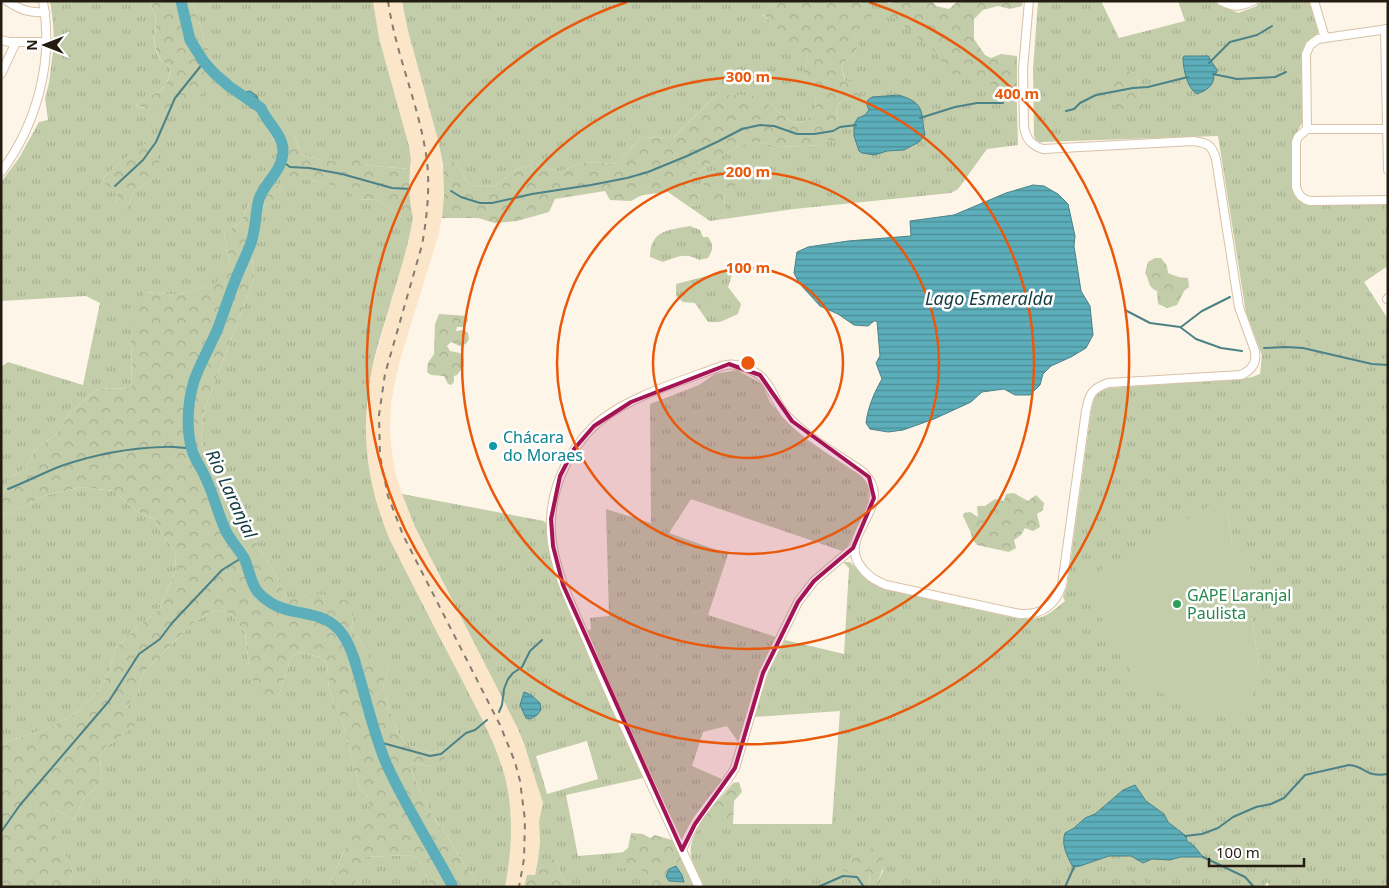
<svg xmlns="http://www.w3.org/2000/svg" width="1389" height="888" viewBox="0 0 1389 888" font-family="'Noto Sans',sans-serif">
<defs>
<pattern id="grass-tufts" width="24" height="20" patternUnits="userSpaceOnUse" patternTransform="scale(1.25)"><rect width="24" height="20" fill="#c3cdaa"/><path d="M3 7l-1-3M5 7V3M7 7l1-3M15 17l-1-3M17 17v-4M19 17l1-3" fill="none" stroke="#a7af91"/></pattern>
<pattern id="forest-crowns" width="20" height="18" patternUnits="userSpaceOnUse" patternTransform="scale(1.25)"><rect width="20" height="18" fill="#c3cdaa"/><path d="M2 6a3 3 0 1 1 6 0M12 15a3 3 0 1 1 6 0" fill="none" stroke="#a7af91"/></pattern>
<pattern id="water-rules" width="6" height="5" patternUnits="userSpaceOnUse" patternTransform="scale(1.25)"><rect width="6" height="5" fill="#5caeba"/><path d="M0 2.5h6" fill="none" stroke="#4c8d96"/></pattern>
</defs>
<rect width="100%" height="100%" fill="#fef5e9"/>
<!-- built -->
<path fill="#fce6ca" d="M 373,1 L 402,1 L 408,31 L 438,140 L 444,176 L 443,209 L 439,233 L 401,357 L 395,381 L 391,404 L 390,429 L 392,453 L 396,475 L 402,494 L 415,527 L 518,729 L 538,785 L 543,803 L 539,821 L 540,841 L 538,860 L 535,875 L 527,875 L 524,887 L 505,887 L 510,855 L 511,815 L 505,778 L 499,758 L 483,722 L 389,538 L 380,516 L 373,492 L 369,469 L 366,445 L 365,421 L 367,397 L 371,373 L 408,242 L 413,217 L 410,205 L 409,186 L 411,159 L 409,146 L 379,38 Z"/>
<!-- grass -->
<path fill="url(#grass-tufts)" fill-rule="evenodd" d="M 50,1 L 150,1 C 151,6 154,11 155,16 C 158,31 150,42 159,58 C 163,64 168,63 171,68 C 165,98 155,89 136,105 L 142,108 L 218,71 L 205,42 L 193,1 L 373,1 L 379,38 L 409,146 L 411,159 L 410,169 L 362,165 L 349,161 L 324,161 L 301,154 L 294,135 L 270,133 L 279,150 L 292,180 L 311,180 L 344,188 L 358,199 L 377,200 L 402,217 L 413,217 C 409,244 400,271 392,298 C 385,323 376,348 371,374 C 360,432 367,484 389,538 C 413,585 437,633 462,680 C 478,712 496,743 505,777 C 514,813 512,851 505,887 L 482,887 L 465,866 L 448,837 L 433,817 L 414,778 L 410,764 L 415,763 L 431,767 L 442,750 L 430,753 L 406,745 L 398,732 L 389,709 L 383,687 L 388,669 L 372,665 L 361,642 L 351,628 L 354,619 L 305,595 L 297,599 L 287,599 L 278,579 L 235,507 L 234,484 L 227,492 L 211,470 L 201,441 L 204,410 L 254,279 L 252,257 L 264,205 L 278,200 L 282,191 L 277,184 L 249,203 L 241,222 L 224,234 L 230,263 L 216,284 L 177,295 L 145,292 L 131,338 L 132,388 L 97,389 L 70,413 L 56,434 L 35,450 L 26,468 L 8,479 L 1,500 L 1,367 L 8,362 L 83,385 L 100,303 L 86,296 L 1,301 L 1,182 L 19,158 L 39,122 L 48,120 L 45,98 L 49,83 L 54,43 L 53,23 ZM 144,145 L 154,178 L 134,191 L 128,207 L 115,205 L 117,194 L 103,178 L 119,163 Z
M 402,1 L 773,1 L 763,15 L 808,54 C 803,78 802,79 816,99 L 815,113 L 804,121 L 794,123 L 770,106 L 716,95 L 673,138 L 641,137 L 617,164 L 585,162 L 558,172 L 535,164 L 515,170 L 495,186 L 476,187 L 466,181 L 458,164 L 446,159 L 443,165 L 438,140 L 408,31 Z
M 857,1 L 886,1 L 970,79 L 1016,77 L 1018,145 L 987,149 L 958,189 L 951,193 L 794,209 L 710,221 L 688,206 L 700,205 L 698,192 L 685,183 C 700,171 738,140 757,142 C 764,142 770,146 776,146 C 792,147 807,146 822,145 L 838,122 L 836,109 L 842,100 L 850,99 L 841,64 L 851,58 L 859,46 L 854,36 L 866,6 ZM 899,95 C 927,104 920,112 925,135 L 919,142 L 905,150 L 887,151 L 875,155 L 862,153 L 859,150 L 854,136 L 854,124 L 858,118 L 865,115 L 869,110 L 867,105 L 872,97 ZM 713,170 L 725,192 L 724,201 L 726,210 L 724,215 L 717,217 Z
M 1038,1 L 1101,1 L 1119,38 L 1185,21 L 1178,1 L 1212,1 L 1238,13 L 1257,6 L 1257,4 L 1263,1 L 1310,1 L 1319,31 C 1315,40 1305,42 1302,54 L 1303,121 L 1292,142 L 1294,191 L 1297,197 L 1305,204 L 1388,204 L 1388,266 L 1364,282 L 1388,319 L 1388,887 L 1270,887 L 1267,882 L 1264,887 L 881,887 L 878,881 L 883,871 L 876,847 L 860,856 L 870,871 L 869,887 L 704,887 C 692,859 683,854 700,824 L 832,824 L 840,711 L 754,717 L 769,671 L 785,640 L 844,654 L 849,568 L 843,562 L 850,562 C 863,575 867,582 885,589 L 1019,619 C 1043,620 1048,615 1065,601 L 1063,597 L 1067,586 L 1091,412 C 1094,398 1094,393 1109,388 L 1242,379 L 1252,377 L 1260,374 L 1262,355 L 1246,313 L 1218,136 L 1040,142 L 1036,140 L 1034,136 L 1033,69 ZM 1127,70 L 1139,76 L 1138,92 L 1144,102 L 1142,114 ZM 1226,504 L 1232,544 L 1251,616 L 1259,663 L 1246,721 ZM 1134,786 L 1146,801 L 1164,814 L 1168,822 L 1179,830 L 1187,841 L 1194,846 L 1203,857 L 1180,857 L 1170,860 L 1152,859 L 1143,863 L 1131,856 L 1109,856 L 1080,866 L 1073,867 L 1074,828 L 1085,818 L 1095,814 L 1123,790 Z
M 690,226 L 700,230 L 703,237 L 708,237 C 714,245 713,250 708,258 L 699,260 C 685,252 677,257 663,262 L 650,257 C 650,230 669,230 690,226 Z
M 728,268 L 732,275 L 728,287 L 741,304 L 738,314 L 720,322 L 708,322 L 695,303 L 683,302 L 676,296 L 676,284 L 718,273 Z
M 737,370 L 762,384 L 770,402 L 782,417 L 806,440 L 860,476 L 865,480 L 869,490 L 868,503 L 848,546 L 842,551 L 691,499 L 669,533 L 728,554 L 708,615 L 776,637 L 759,671 L 739,743 L 727,726 L 703,732 L 692,766 L 724,780 C 708,798 690,817 682,840 L 619,706 L 587,631 L 591,629 L 590,618 L 609,616 L 606,509 L 651,523 L 650,404 L 699,385 L 715,374 Z
M 81,487 L 114,491 L 135,510 L 155,520 L 161,532 L 175,551 L 176,570 L 159,609 L 131,633 L 115,649 L 108,675 L 95,695 L 76,713 L 51,727 L 1,744 L 1,511 L 7,515 L 44,496 Z
M 402,494 L 544,521 L 547,525 L 552,560 L 560,586 L 599,679 L 643,778 L 566,795 L 578,856 L 676,848 L 694,887 L 566,887 L 556,860 L 538,860 L 540,841 L 539,821 L 543,803 L 524,744 L 518,729 L 415,527 ZM 587,741 L 598,779 L 547,794 L 536,756 Z
M 215,610 L 231,614 L 245,633 L 249,666 L 278,698 L 291,657 L 298,652 L 320,657 L 327,663 L 329,689 L 343,724 L 360,788 L 368,797 L 372,815 L 347,844 L 328,887 L 69,887 L 73,870 L 48,822 L 56,810 L 74,820 L 84,798 L 102,782 L 100,757 L 106,747 L 137,723 L 127,706 L 138,692 L 143,673 L 194,622 Z
M 411,855 L 419,859 L 431,887 L 353,887 L 365,857 Z"/>
<!-- forest -->
<path fill="url(#forest-crowns)" d="M 150,1 L 193,1 L 205,42 L 218,71 C 213,81 206,91 196,98 C 182,107 150,113 136,105 C 154,89 166,98 171,68 C 168,63 163,64 160,59 C 150,42 158,31 155,16 C 154,11 151,6 150,1 Z
M 773,1 L 857,1 L 866,6 L 874,14 L 854,35 L 859,46 L 851,58 L 841,64 L 845,81 L 858,81 L 861,100 L 855,104 L 850,99 L 842,100 L 836,109 L 838,122 L 838,141 L 828,140 L 822,145 C 807,146 792,147 776,146 C 770,146 764,142 758,142 C 738,140 700,171 685,183 L 698,192 L 700,205 L 688,206 L 668,192 L 642,195 L 631,201 L 610,200 L 605,191 L 555,199 L 549,212 L 517,221 L 495,223 L 478,218 L 442,218 L 444,194 L 443,165 L 446,158 L 458,164 L 466,181 L 476,187 L 495,186 L 515,170 L 535,164 L 558,172 L 585,162 L 617,164 L 641,137 L 673,138 L 716,95 L 751,95 L 770,106 L 794,123 L 804,121 L 815,113 L 816,99 L 805,84 L 804,72 L 808,54 L 798,50 L 763,14 Z
M 898,1 L 932,1 L 936,6 L 949,9 L 958,1 L 1023,1 L 1022,6 L 1010,9 L 998,6 L 983,10 L 974,19 L 974,39 L 985,55 L 991,58 L 1001,54 L 1017,56 L 1017,87 L 1006,93 L 994,85 L 958,78 L 944,67 L 937,53 L 885,10 L 887,4 Z
M 1127,70 L 1139,76 L 1138,92 L 1144,102 L 1143,114 L 1121,110 L 1110,99 L 1108,87 L 1115,74 Z
M 279,126 L 294,135 L 301,154 L 324,161 L 348,161 L 347,155 L 354,154 L 363,165 L 410,169 C 409,186 409,201 413,217 L 402,217 L 377,200 L 358,199 L 343,188 L 311,180 L 292,180 L 276,161 L 279,150 L 270,133 Z
M 144,144 L 152,144 L 160,161 L 154,178 L 134,191 L 128,207 L 120,213 L 115,205 L 117,194 L 107,189 L 103,178 L 119,163 Z
M 713,170 L 733,175 L 738,181 L 733,189 L 725,192 L 724,201 L 726,210 L 724,215 L 717,217 L 712,211 L 703,180 L 706,173 Z
M 277,184 L 282,191 L 279,200 L 264,205 L 252,257 L 254,279 L 204,410 L 201,441 L 211,470 L 226,491 L 234,483 L 235,507 L 278,579 L 287,599 C 297,599 305,594 315,594 C 327,594 340,599 351,602 L 354,619 L 351,628 L 361,642 L 372,664 L 384,663 L 388,669 L 383,687 L 389,709 L 398,732 L 406,745 L 430,753 L 442,750 L 448,765 L 431,767 L 415,763 L 410,764 L 414,778 L 433,817 L 448,837 L 465,866 L 482,887 L 431,887 L 419,859 L 411,855 L 366,857 L 353,887 L 328,887 L 347,844 L 371,815 L 368,797 L 360,788 L 343,724 L 329,689 L 327,663 L 320,657 L 298,652 L 291,657 L 278,698 L 259,700 L 249,666 L 245,633 L 231,614 L 215,610 L 194,622 L 143,673 L 138,692 L 127,706 L 138,723 L 106,747 L 100,757 L 102,782 L 84,798 L 74,820 L 56,810 L 49,822 L 73,870 L 69,887 L 1,887 L 1,744 L 51,727 L 76,713 L 95,695 L 108,675 L 115,649 L 131,633 L 159,609 L 176,570 L 175,551 L 161,532 L 155,520 L 135,510 L 114,491 L 81,487 L 44,496 L 7,515 L 1,511 L 1,500 L 8,479 L 26,468 L 35,450 L 56,434 L 70,413 L 97,389 L 132,388 L 131,338 L 141,299 L 145,292 L 177,295 L 215,284 L 230,263 L 224,234 L 241,222 L 257,185 Z
M 1155,258 L 1161,258 L 1167,266 L 1168,273 L 1178,277 L 1188,278 L 1189,287 L 1184,291 L 1177,305 L 1167,308 L 1158,304 L 1157,291 C 1147,287 1150,280 1145,273 L 1148,262 Z
M 439,314 L 467,316 L 468,321 L 463,327 L 457,327 L 456,331 L 463,330 L 468,333 L 469,339 L 466,344 L 460,346 L 451,342 L 447,346 L 450,351 L 460,353 L 464,359 L 464,366 L 457,375 L 454,376 L 454,382 L 451,385 L 448,384 L 444,376 L 431,375 L 427,372 L 428,363 L 434,354 L 435,324 Z
M 1303,334 L 1312,334 L 1322,344 L 1338,346 L 1345,361 L 1343,368 L 1338,369 L 1332,359 L 1325,362 L 1314,363 L 1310,355 L 1310,347 L 1304,340 Z
M 1014,493 L 1028,501 L 1036,495 L 1044,503 L 1043,510 L 1037,514 L 1040,527 L 1033,531 L 1025,528 L 1021,535 L 1014,540 L 1016,548 L 1009,552 L 977,545 L 972,539 L 971,533 L 963,516 L 964,513 L 970,512 L 978,517 L 977,506 L 985,506 L 995,499 L 1004,501 L 1006,494 Z
M 739,782 L 742,792 L 734,801 L 733,824 L 700,824 L 708,812 L 733,783 Z
M 631,833 L 643,834 L 650,838 L 655,835 L 672,840 L 688,875 L 684,877 L 676,866 L 669,881 C 676,886 683,883 691,887 L 651,887 L 637,862 C 629,867 623,872 615,865 L 615,859 L 628,848 Z
M 876,846 C 887,856 884,868 878,881 L 881,887 L 869,887 L 870,871 L 853,875 L 843,870 L 843,861 L 860,856 Z
M 538,860 L 556,860 L 566,887 L 524,887 L 527,875 L 535,875 Z
M 1134,872 L 1139,874 L 1148,887 L 1132,887 L 1130,875 Z"/>
<!-- green -->
<path fill="#c3cdaa" d="M 1221,499 L 1226,504 L 1232,544 L 1268,592 L 1251,616 L 1259,663 L 1247,721 L 1209,715 L 1137,682 L 1081,581 Z"/>
<!-- water -->
<path fill="url(#water-rules)" stroke="#4b8287" d="M 1185,56 L 1208,56 L 1217,70 L 1217,72 L 1214,75 C 1214,86 1207,90 1197,94 C 1187,88 1183,69 1183,57 Z
M 230,87 L 237,88 L 246,92 L 250,91 L 257,96 L 261,108 L 251,108 C 246,99 235,96 230,87 Z
M 899,95 C 927,104 920,112 925,135 L 919,142 L 904,150 L 887,151 L 875,155 L 862,153 L 859,151 L 854,136 L 854,124 L 858,118 L 865,115 L 869,110 L 867,105 L 868,100 L 872,97 Z
M 1033,185 L 1044,186 L 1058,194 L 1068,204 L 1075,236 L 1074,246 L 1081,291 L 1090,306 L 1093,335 L 1086,348 L 1071,357 L 1051,366 L 1043,374 L 1040,385 L 1030,395 L 1015,395 L 1004,389 L 982,392 L 971,402 L 934,419 L 903,430 L 888,432 L 870,429 L 866,423 C 868,407 874,393 882,379 L 876,363 L 880,356 L 877,321 L 874,321 L 868,326 L 854,325 L 838,314 L 820,306 L 799,283 L 794,273 L 797,252 L 808,247 L 848,241 L 911,236 L 910,221 L 954,215 L 1006,193 Z
M 524,692 L 531,695 L 540,703 L 541,710 L 537,715 L 530,719 L 526,718 L 520,705 Z
M 1135,785 L 1146,801 L 1164,814 L 1168,822 L 1186,836 L 1187,841 L 1194,846 L 1203,857 L 1180,857 L 1170,860 L 1152,859 L 1143,863 L 1131,856 L 1109,856 L 1080,866 L 1073,867 C 1067,856 1061,845 1065,833 L 1074,828 L 1085,818 L 1095,814 L 1123,790 Z
M 676,866 L 682,875 L 684,882 L 669,881 L 666,876 L 669,869 Z"/>
<g fill="none" stroke-linecap="round" stroke-linejoin="round">
<!-- stream -->
<path stroke="#4b8287" stroke-width="2" d="M 1209,63 L 1230,42 L 1257,35 L 1272,26
M 1213,74 L 1237,79 L 1275,77 L 1286,72
M 1066,111 L 1074,109 L 1080,103 L 1096,95 L 1133,88 L 1148,87 L 1188,77
M 920,118 L 955,107 L 977,103 L 1003,103
M 282,161 L 290,167 L 309,168 L 342,174 L 392,188 L 410,189
M 115,186 L 143,160 L 156,142 L 175,98 L 204,62
M 451,191 L 461,197 L 480,203 L 492,203 L 532,194 L 591,185 L 627,178 L 648,172 L 687,156 L 719,141 L 742,129 L 760,125 L 774,126 L 797,134 L 814,134 L 833,131 L 840,127 L 856,125
M 1125,310 L 1150,323 L 1180,327 L 1196,339 L 1221,348 L 1242,351
M 1181,327 L 1202,311 L 1230,297
M 1264,348 L 1286,347 L 1303,348 L 1372,364 L 1388,365
M 8,489 C 26,482 43,473 61,466 C 93,455 129,448 163,447 C 172,446 182,448 190,448
M 499,712 L 502,705 L 504,689 L 508,679 L 513,673 L 522,667 L 530,651 L 542,640
M 379,742 L 430,756 L 441,754 L 466,733 L 475,730 L 487,720
M 1,832 L 20,805 L 109,701 L 139,654 L 160,639 L 172,623 L 222,570 L 243,557
M 1185,836 L 1202,834 L 1218,828 L 1233,817 L 1256,807 L 1271,804 L 1284,798 L 1305,775 L 1349,765 C 1366,766 1365,778 1388,774
M 1203,857 L 1245,877 L 1254,887
M 818,887 L 843,876 L 857,877 L 864,887
M 1065,887 L 1074,867"/>
<!-- river -->
<path stroke="#5caeba" stroke-width="11" d="M 181,1 L 190,40 L 204,62 L 215,74 L 230,87 L 261,108 C 267,123 283,134 283,151 C 283,171 264,183 259,199 C 255,213 256,229 251,243 C 246,256 240,268 235,281 C 229,296 224,312 218,328 C 211,345 200,363 194,381 C 189,398 187,418 189,435 C 191,457 199,462 207,481 C 215,498 219,519 228,535 C 233,543 239,550 244,558 C 249,568 250,581 257,591 C 261,596 266,600 271,603 C 295,618 325,608 343,635 C 353,650 357,669 362,686 C 369,712 376,739 386,763 C 405,806 431,845 453,887"/>
<!-- minor casing -->
<g stroke="#d8c2a6" stroke-width="10">
<path id="minor" d="M 7,1 C 21,10 28,13 45,12
M 1221,1 C 1235,8 1239,7 1253,1
M 1314,1 L 1325,38
M 1385,29 L 1388,170
M 1,40 L 9,42 L 46,42
M 1,74 L 16,42
M 1307,129 L 1306,54 L 1310,45 L 1318,39 L 1388,29
M 1387,129 L 1307,129 L 1298,137 L 1296,142 L 1296,187 C 1298,195 1302,199 1310,201 L 1388,200
M 1,172 C 37,124 54,61 43,1
M 1387,299 L 1388,298
M 682,850 C 688,835 695,821 705,809 C 715,795 727,783 735,768 L 763,673 L 798,602 L 814,581 L 853,548
M 699,887 C 662,806 622,726 588,643 C 573,608 554,572 551,533 C 549,493 565,455 593,427 C 623,398 682,381 722,366 C 734,362 747,367 758,374 C 771,383 775,403 786,415 C 807,438 837,454 863,472 C 897,505 839,532 859,564 C 866,575 874,580 886,585 L 1020,614 C 1042,615 1055,606 1062,585 L 1086,411 C 1089,395 1091,389 1108,383 L 1241,375 C 1252,370 1257,363 1255,351 L 1239,307 L 1216,159 C 1212,145 1208,143 1193,141 L 1043,149 C 1031,145 1026,139 1024,127 L 1023,69 L 1029,1"/>
</g>
<!-- minor -->
<use href="#minor" stroke="#fff" stroke-width="8"/>
<!-- rail -->
<path stroke="#847c70" stroke-width="2" stroke-dasharray="6 6" stroke-linecap="butt" d="M 388,1 C 396,56 420,107 427,161 C 430,189 427,217 422,245 L 385,374 L 379,415 L 380,456 L 388,496 L 403,535 L 500,725 L 515,762 L 520,781 L 525,820 L 524,859 L 519,887"/>
</g>
<!-- marked area -->
<path fill="#a41354" fill-opacity="0.2" stroke="#a41354" stroke-width="4" stroke-linejoin="round" d="M 729,364 L 760,375 L 792,421 L 869,477 L 874,498 L 853,548 L 814,581 L 798,602 L 763,673 L 735,768 L 695,824 L 682,850 L 563,585 L 553,546 L 551,519 L 560,476 L 574,449 L 594,426 L 631,402 Z"/>
<!-- distance rings -->
<g fill="none" stroke="#e8590c" stroke-width="2.5">
<circle cx="748" cy="363" r="95"/>
<circle cx="748" cy="363" r="191"/>
<circle cx="748" cy="363" r="286"/>
<path d="M869 2A381 381 0 1 1 627 2"/>
</g>
<!-- markers -->
<circle fill="#0f9aa8" stroke="#fff" stroke-width="2" cx="493" cy="446" r="5"/>
<circle fill="#2e9e5b" stroke="#fff" stroke-width="2" cx="1177" cy="604" r="5"/>
<g text-anchor="middle" stroke-width="5" stroke-linejoin="round" paint-order="stroke">
<!-- culture labels -->
<g font-size="16" fill="#0d838f" stroke="#fff" text-anchor="start">
<text x="503" y="443">Chácara<tspan x="503" dy="18">do Moraes</tspan></text>
</g>
<!-- leisure labels -->
<g font-size="16" fill="#27864d" stroke="#fff" text-anchor="start">
<text x="1187" y="601">GAPE Laranjal<tspan x="1187" dy="18">Paulista</tspan></text>
</g>
<!-- water labels -->
<g font-size="18" font-style="italic" fill="#153c42" stroke="#fff">
<text x="989" y="305">Lago Esmeralda</text>
<text transform="translate(231 494) rotate(65)" y="6">Rio Laranjal</text>
</g>
</g>
<circle cx="748" cy="363" r="8" fill="#e8590c" stroke="#fff" stroke-width="2.5"/>
<g font-size="15" text-anchor="middle" font-weight="bold" fill="#e8590c" stroke="#fff" stroke-width="5" stroke-linejoin="round" paint-order="stroke">
<text x="748" y="82">300 m</text>
<text x="1017" y="99">400 m</text>
<text x="748" y="177">200 m</text>
<text x="748" y="273">100 m</text>
</g>
<!-- border -->
<rect width="1389" height="888" fill="none" stroke="#241c11" stroke-width="5"/>
<!-- north arrow -->
<g transform="translate(45 45) rotate(270)" stroke="#ffffff" stroke-width="4" paint-order="stroke">
<path d="M0-4L9 19L0 12L-9 19Z" fill="#241c11"/>
<text y="-8" font-size="14" font-weight="bold" text-anchor="middle" fill="#241c11">N</text>
</g>
<!-- scale -->
<path d="M1209 858v8h95v-8" fill="none" stroke="#241c11" stroke-width="2.5"/>
<text x="1216" y="858" font-size="15" fill="#241c11" stroke="#ffffff" stroke-width="4" paint-order="stroke">100 m</text>
</svg>
